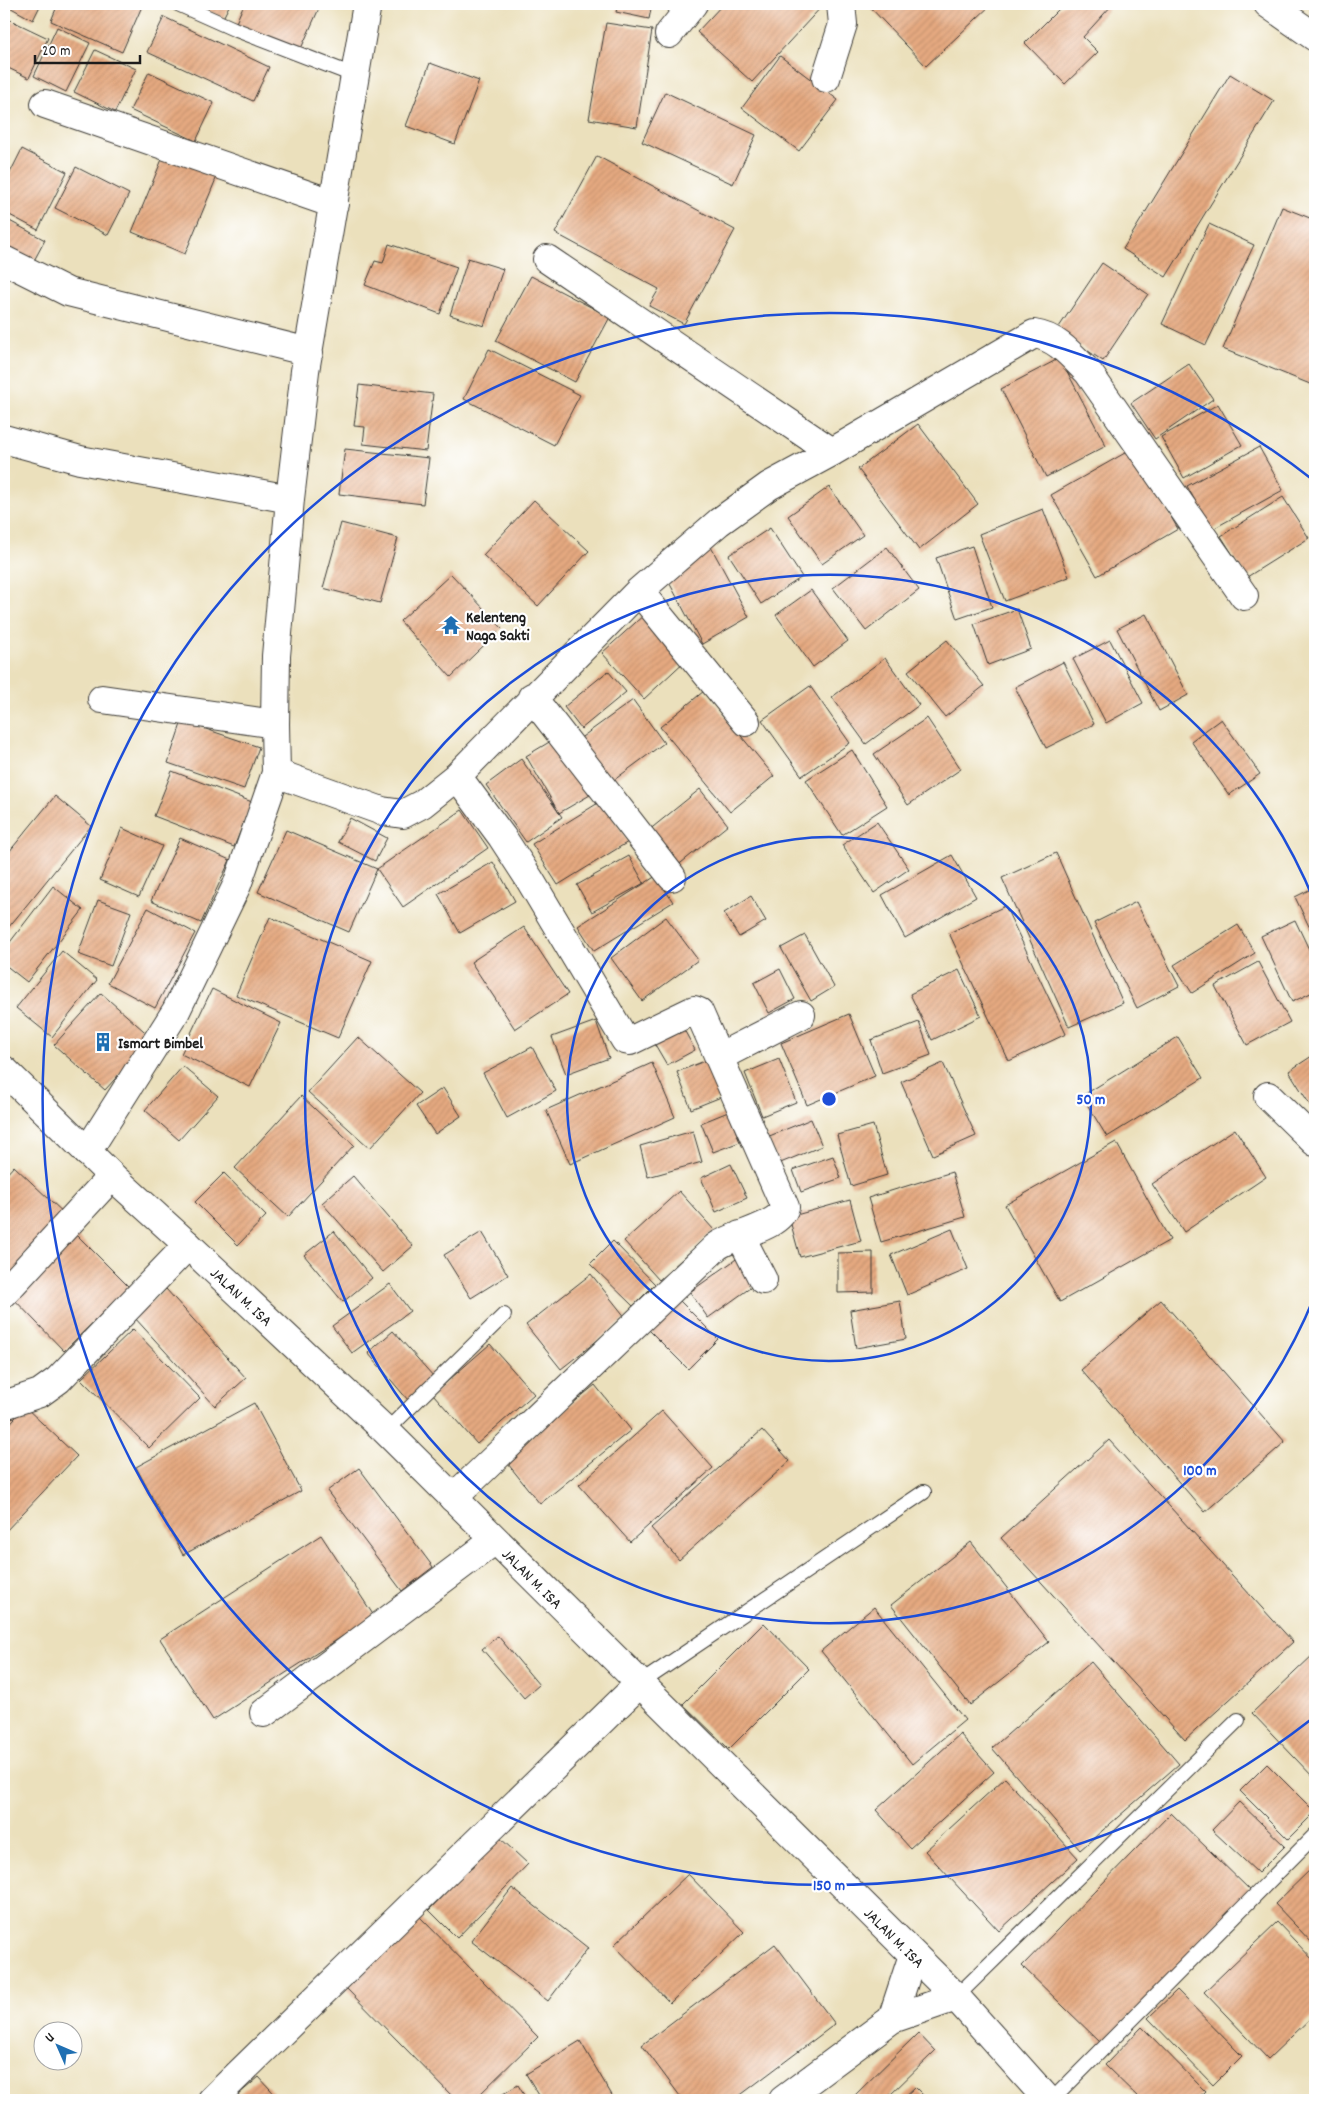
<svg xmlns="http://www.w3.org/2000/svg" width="1319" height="2104" viewBox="0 0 1319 2104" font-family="Dekko,sans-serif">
<defs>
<pattern id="building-hatch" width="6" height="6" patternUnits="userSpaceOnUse" patternTransform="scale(1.25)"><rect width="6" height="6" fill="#e5a980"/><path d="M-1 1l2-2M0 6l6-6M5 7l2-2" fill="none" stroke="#c4916e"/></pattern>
</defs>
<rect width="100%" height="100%" fill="#fff"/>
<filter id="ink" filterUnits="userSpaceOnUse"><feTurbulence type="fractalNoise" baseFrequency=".02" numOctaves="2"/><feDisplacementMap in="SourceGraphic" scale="10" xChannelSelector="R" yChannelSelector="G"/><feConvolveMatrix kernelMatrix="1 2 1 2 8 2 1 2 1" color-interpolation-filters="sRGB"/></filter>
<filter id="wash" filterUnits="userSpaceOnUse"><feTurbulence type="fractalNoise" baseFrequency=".0096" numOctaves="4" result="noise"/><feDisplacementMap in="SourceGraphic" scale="20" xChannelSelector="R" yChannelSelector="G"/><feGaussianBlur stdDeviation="1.12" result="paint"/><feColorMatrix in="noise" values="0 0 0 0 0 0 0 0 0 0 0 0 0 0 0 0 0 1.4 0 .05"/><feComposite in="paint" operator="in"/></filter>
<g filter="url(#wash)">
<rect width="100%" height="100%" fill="#ebe0bc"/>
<g id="blocks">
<!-- building -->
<path fill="url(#building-hatch)" d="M 4,4 L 41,4 L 33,20 Z
M 58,4 L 143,4 L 122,52 L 51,21 Z
M 192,4 L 230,4 L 223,18 Z
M 244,4 L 321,4 L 299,53 L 235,25 Z
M 618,4 L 652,4 L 649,19 L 616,12 Z
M 723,4 L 824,4 L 752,82 L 697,32 Z
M 867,4 L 992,4 L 926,66 Z
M 1064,4 L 1113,4 L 1083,37 L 1098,52 L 1065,84 L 1025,43 Z
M 4,17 L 48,38 L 29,78 L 4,66 Z
M 164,17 L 269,67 L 253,101 L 147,52 Z
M 606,23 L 652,30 L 637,127 L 589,119 Z
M 57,27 L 90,43 L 66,92 L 34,76 Z
M 95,50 L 136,69 L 115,112 L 74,92 Z
M 780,56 L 838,100 L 799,151 L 742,108 Z
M 430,63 L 479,81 L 455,144 L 406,126 Z
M 149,72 L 214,103 L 196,141 L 130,110 Z
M 1230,74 L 1274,101 L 1166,277 L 1123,249 Z
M 665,92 L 756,135 L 733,184 L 642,142 Z
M 22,149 L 67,172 L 38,230 L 4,212 L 4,185 Z
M 165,152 L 218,174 L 185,254 L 132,232 Z
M 597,156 L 735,230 L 684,324 L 649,306 L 659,289 L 555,233 Z
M 76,167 L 129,194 L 108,235 L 55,208 Z
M 1282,207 L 1315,220 L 1315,386 L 1223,349 Z
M 4,218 L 45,240 L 29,270 L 4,256 Z
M 1209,224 L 1254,245 L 1206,345 L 1162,324 Z
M 389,244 L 457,267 L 440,314 L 365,285 L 375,261 L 383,263 Z
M 468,258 L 503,269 L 484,326 L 450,315 Z
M 1102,263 L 1148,294 L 1103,361 L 1057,330 Z
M 531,276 L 610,317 L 575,382 L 496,341 Z
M 489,349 L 580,395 L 554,445 L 464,399 Z
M 1060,358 L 1106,446 L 1046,477 L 1001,389 Z
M 1189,364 L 1213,399 L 1155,439 L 1131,403 Z
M 359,385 L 433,394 L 426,451 L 363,444 L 365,427 L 354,426 Z
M 1218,404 L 1242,445 L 1184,478 L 1161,437 Z
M 918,424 L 978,504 L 919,550 L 858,469 Z
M 1259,447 L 1283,490 L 1211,530 L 1187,486 Z
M 345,449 L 429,458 L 423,504 L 339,494 Z
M 1132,449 L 1178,529 L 1097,576 L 1051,495 Z
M 829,487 L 863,535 L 822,564 L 788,516 Z
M 1283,497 L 1309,538 L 1247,577 L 1221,536 Z
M 534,500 L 589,551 L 538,606 L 483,555 Z
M 1043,509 L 1069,577 L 1005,601 L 979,534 Z
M 341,523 L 398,538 L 380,603 L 323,588 Z
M 770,528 L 802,577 L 761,604 L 729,555 Z
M 972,546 L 992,607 L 957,619 L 936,558 Z
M 711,547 L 749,617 L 702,644 L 664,573 Z
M 887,547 L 919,590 L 866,631 L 833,588 Z
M 451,574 L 502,628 L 451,677 L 400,621 Z
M 811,590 L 848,641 L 813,667 L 776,615 Z
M 1017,609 L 1031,649 L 988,665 L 974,624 Z
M 646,613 L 688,658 L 644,699 L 602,653 Z
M 1146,614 L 1188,695 L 1159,711 L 1117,629 Z
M 947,640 L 984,686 L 945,717 L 908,671 Z
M 1110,640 L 1143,703 L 1106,723 L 1073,659 Z
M 885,658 L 919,705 L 866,744 L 832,697 Z
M 1063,662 L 1094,724 L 1046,748 L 1015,687 Z
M 608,671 L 626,692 L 581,729 L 564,707 Z
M 810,686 L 850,743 L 802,776 L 762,720 Z
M 704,691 L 774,776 L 730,812 L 660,727 Z
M 633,700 L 664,743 L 606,786 L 575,742 Z
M 927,718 L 961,769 L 908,805 L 874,754 Z
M 1221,719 L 1260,774 L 1229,795 L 1191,741 Z
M 182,721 L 259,747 L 244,789 L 168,763 Z
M 556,738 L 590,795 L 559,813 L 526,756 Z
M 852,750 L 887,806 L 842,835 L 806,780 Z
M 521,759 L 562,817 L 526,842 L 486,785 Z
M 172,771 L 252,802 L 234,847 L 154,816 Z
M 700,789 L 728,825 L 676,867 L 648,831 Z
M 55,796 L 91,826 L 4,933 L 4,858 Z
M 603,800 L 628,842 L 558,885 L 532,844 Z
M 462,810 L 488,848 L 403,907 L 377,869 Z
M 350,818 L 387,838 L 375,861 L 338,842 Z
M 877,822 L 909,869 L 874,893 L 842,845 Z
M 122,828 L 162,846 L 139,897 L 100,880 Z
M 286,830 L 377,869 L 349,932 L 258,892 Z
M 180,838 L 230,860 L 201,923 L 151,901 Z
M 1056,853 L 1123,1003 L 1069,1027 L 1002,878 Z
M 952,855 L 976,897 L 905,938 L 882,895 Z
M 629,856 L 644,883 L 592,912 L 577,885 Z
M 493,862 L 515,901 L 460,933 L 438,894 Z
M 656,876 L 673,902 L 594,951 L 578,926 Z
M 53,886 L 83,910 L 27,982 L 4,964 L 4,950 Z
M 1315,887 L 1315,939 L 1295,897 Z
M 751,896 L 766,921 L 739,937 L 724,913 Z
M 98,900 L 131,912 L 111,966 L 78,954 Z
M 1136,902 L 1179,986 L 1137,1008 L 1094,923 Z
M 1005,906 L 1066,1034 L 1009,1061 L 949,933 Z
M 148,908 L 195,933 L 155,1008 L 108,983 Z
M 270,917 L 372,961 L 338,1038 L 236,995 Z
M 666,917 L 698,960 L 642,1001 L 611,958 Z
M 1295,920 L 1315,962 L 1315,991 L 1292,1002 L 1261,936 Z
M 1238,925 L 1255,953 L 1192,993 L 1174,965 Z
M 524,927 L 568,994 L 515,1029 L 471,962 Z
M 805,935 L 834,987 L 811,1001 L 781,948 Z
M 62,951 L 97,980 L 52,1037 L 16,1008 Z
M 1258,962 L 1290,1022 L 1247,1045 L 1215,986 Z
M 780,969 L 795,999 L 769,1013 L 754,983 Z
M 959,970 L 981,1016 L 932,1040 L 910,994 Z
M 212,989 L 281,1023 L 250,1087 L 181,1054 Z
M 101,993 L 152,1038 L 105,1090 L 54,1045 Z
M 849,1014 L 875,1076 L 807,1105 L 781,1043 Z
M 596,1021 L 609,1058 L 566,1074 L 552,1037 Z
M 919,1022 L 931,1055 L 882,1073 L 871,1040 Z
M 682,1026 L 695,1050 L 667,1065 L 653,1041 Z
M 358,1037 L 420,1093 L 370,1148 L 308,1092 Z
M 1178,1037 L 1203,1078 L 1107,1137 L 1082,1096 Z
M 532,1047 L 556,1091 L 507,1118 L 483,1073 Z
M 1315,1054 L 1315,1113 L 1289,1071 Z
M 779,1059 L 796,1102 L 762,1116 L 745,1073 Z
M 707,1060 L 721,1097 L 691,1109 L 677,1072 Z
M 652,1063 L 675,1117 L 570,1164 L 546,1110 Z
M 943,1063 L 976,1136 L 933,1155 L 901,1082 Z
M 183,1066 L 218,1096 L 179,1140 L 145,1110 Z
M 443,1088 L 461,1116 L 435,1134 L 416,1106 Z
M 301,1096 L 354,1145 L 288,1217 L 235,1168 Z
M 728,1112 L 740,1142 L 713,1152 L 701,1123 Z
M 811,1119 L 822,1146 L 778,1164 L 767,1137 Z
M 873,1125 L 887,1175 L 851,1186 L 837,1135 Z
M 1235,1129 L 1266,1177 L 1184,1232 L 1152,1184 Z
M 693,1131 L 702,1162 L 648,1177 L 640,1146 Z
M 1116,1142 L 1170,1240 L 1060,1302 L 1005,1205 Z
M 833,1156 L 841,1178 L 801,1192 L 793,1170 Z
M 731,1164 L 747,1198 L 716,1212 L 701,1178 Z
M 14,1166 L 68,1217 L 4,1286 L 4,1177 Z
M 952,1172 L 965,1217 L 881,1242 L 868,1198 Z
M 224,1173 L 266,1216 L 238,1245 L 195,1202 Z
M 353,1176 L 413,1246 L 383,1272 L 322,1203 Z
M 679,1191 L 714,1230 L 659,1280 L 624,1241 Z
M 850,1200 L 861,1241 L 800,1257 L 789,1217 Z
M 952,1229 L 968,1269 L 907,1295 L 891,1255 Z
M 73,1231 L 129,1287 L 64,1351 L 9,1294 Z
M 334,1231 L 372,1278 L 343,1302 L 304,1255 Z
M 482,1232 L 508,1275 L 471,1298 L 444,1255 Z
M 613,1241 L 655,1284 L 633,1306 L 590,1264 Z
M 873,1252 L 873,1292 L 838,1293 L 838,1253 Z
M 739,1257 L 757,1283 L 708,1318 L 690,1292 Z
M 591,1274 L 626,1318 L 561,1369 L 526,1325 Z
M 390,1284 L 410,1311 L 352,1353 L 332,1326 Z
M 166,1289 L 246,1378 L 215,1406 L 134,1317 Z
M 678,1299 L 718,1339 L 688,1369 L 648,1329 Z
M 1161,1300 L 1285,1442 L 1205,1512 L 1081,1370 Z
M 900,1301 L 906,1339 L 856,1348 L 850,1310 Z
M 133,1329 L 200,1398 L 149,1448 L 81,1379 Z
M 393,1331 L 434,1377 L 408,1400 L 368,1353 Z
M 490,1344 L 534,1394 L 477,1444 L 433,1394 Z
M 595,1385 L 631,1430 L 540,1504 L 504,1459 Z
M 254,1403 L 301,1491 L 183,1555 L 136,1467 Z
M 25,1407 L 77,1456 L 4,1533 L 4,1430 Z
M 662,1411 L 713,1468 L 630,1542 L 579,1485 Z
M 762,1430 L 790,1461 L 679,1560 L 651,1528 Z
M 1109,1440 L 1293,1642 L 1185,1740 L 1001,1538 Z
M 359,1468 L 433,1567 L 402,1591 L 327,1491 Z
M 321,1535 L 374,1616 L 213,1720 L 160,1639 Z
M 971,1542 L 1049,1642 L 970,1705 L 891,1605 Z
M 874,1607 L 965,1720 L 912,1764 L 821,1651 Z
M 764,1623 L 809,1669 L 729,1749 L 683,1704 Z
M 498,1636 L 539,1685 L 524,1698 L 482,1649 Z
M 1315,1653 L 1315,1779 L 1252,1713 Z
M 1091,1662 L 1179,1764 L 1080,1850 L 992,1748 Z
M 960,1734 L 994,1772 L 910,1848 L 876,1810 Z
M 1267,1764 L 1315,1812 L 1288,1839 L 1240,1791 Z
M 1005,1778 L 1078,1858 L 999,1931 L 925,1851 Z
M 1239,1802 L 1285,1846 L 1258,1873 L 1212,1830 Z
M 1171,1813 L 1252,1892 L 1103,2045 L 1022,1966 Z
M 499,1837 L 528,1864 L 457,1938 L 429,1910 Z
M 1315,1865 L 1315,1946 L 1275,1904 Z
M 688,1874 L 744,1932 L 670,2003 L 614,1945 Z
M 512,1888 L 588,1948 L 548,2001 L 471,1941 Z
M 418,1915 L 538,2037 L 474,2100 L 456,2100 L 345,1987 Z
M 1277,1922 L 1315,1962 L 1315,2014 L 1268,2059 L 1204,1992 Z
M 775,1944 L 835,2024 L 734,2100 L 683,2100 L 642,2045 Z
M 1177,1990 L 1242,2056 L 1213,2085 L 1148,2018 Z
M 1142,2027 L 1205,2091 L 1196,2100 L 1141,2100 L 1105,2065 Z
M 918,2033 L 935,2051 L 885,2100 L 850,2100 Z
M 580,2041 L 613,2097 L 607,2100 L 542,2100 L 526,2074 Z
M 259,2077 L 280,2100 L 232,2100 Z
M 518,2085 L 527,2100 L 493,2100 Z
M 915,2087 L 928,2100 L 901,2100 Z"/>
</g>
</g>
<g filter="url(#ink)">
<use href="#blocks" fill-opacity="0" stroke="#3b3934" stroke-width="1"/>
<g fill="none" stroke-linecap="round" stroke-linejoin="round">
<!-- service casing -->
<g stroke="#3b3934" stroke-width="16">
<path id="service" d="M 178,4 L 234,29 L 356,76
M 386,1431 L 504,1315
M 639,1684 L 924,1492
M 956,1997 L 1238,1720
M 1052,2100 L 1315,1835"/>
</g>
<!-- minor casing -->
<g stroke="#3b3934" stroke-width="30">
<path id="minor" d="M 669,34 L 693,4
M 826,78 L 843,24 L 841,4
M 45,104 L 334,204
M 547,259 L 832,452
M 4,260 L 68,292 L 309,352
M 4,439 L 80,460 L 290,499
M 639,591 L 746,722
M 532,697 L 672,877
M 102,699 L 275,724
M 276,773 L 382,811 L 403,814 L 422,804 L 457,776 L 639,591 L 719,522 L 769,486 L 832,452 L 1034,334 C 1057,337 1072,356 1088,372 L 1244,596
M 719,1057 L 801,1015
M 1268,1096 L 1315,1142
M 87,1152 L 176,1011 L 237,885 L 276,773 L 275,724 L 276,656 L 290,499 L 305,371 L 367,4
M 740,1235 L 763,1280
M 4,1293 L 112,1176
M 4,1405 L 40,1393 L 58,1380 L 188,1245
M 453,1498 L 716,1247 C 733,1234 779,1228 785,1207 L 699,1012 L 694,1010 L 630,1041 L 625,1040 L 530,880 L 502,837 L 457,776
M 264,1713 L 495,1540
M 212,2100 L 639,1684"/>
</g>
<!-- tertiary casing -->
<g stroke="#3b3934" stroke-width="30">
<path id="tertiary" d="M 1268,4 L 1315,37
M 892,2019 L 913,1955
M 783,2100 L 892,2019 L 956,1997"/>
</g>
<!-- secondary casing -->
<g stroke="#3b3934" stroke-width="30">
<path id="secondary" d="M 4,1070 L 112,1176 L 188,1245 L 386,1431 L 956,1997 L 1048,2100"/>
</g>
<!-- service -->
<use href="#service" stroke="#fff" stroke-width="14"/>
<!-- minor -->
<use href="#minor" stroke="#fff" stroke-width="28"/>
<!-- tertiary -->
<use href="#tertiary" stroke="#fff" stroke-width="28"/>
<!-- secondary -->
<use href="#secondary" stroke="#fff" stroke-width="28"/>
</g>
</g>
<!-- distance rings -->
<g fill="none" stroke="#1d4ed8" stroke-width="2.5">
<circle cx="829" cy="1099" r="262"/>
<path d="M1315 1295A524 524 0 1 1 1315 903"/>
<path d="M1313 1718A786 786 0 1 1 1313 480"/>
</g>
<!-- icons -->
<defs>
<g id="temple-bare" transform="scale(1.5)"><path d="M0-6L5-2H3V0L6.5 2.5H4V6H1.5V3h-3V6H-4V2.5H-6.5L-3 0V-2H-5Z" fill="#1f6fb2" stroke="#fff" stroke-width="2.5" paint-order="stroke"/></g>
<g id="building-bare" transform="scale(1.5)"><path d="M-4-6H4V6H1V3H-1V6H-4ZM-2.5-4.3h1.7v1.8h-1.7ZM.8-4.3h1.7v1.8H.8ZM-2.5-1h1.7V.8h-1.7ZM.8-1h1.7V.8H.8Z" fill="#1f6fb2" stroke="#fff" stroke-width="2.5" paint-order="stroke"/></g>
</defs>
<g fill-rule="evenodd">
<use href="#temple-bare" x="451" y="625"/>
<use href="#building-bare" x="103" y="1042"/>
</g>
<g text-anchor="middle" stroke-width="4.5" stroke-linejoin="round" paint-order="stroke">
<!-- poi labels -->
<g font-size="16" font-weight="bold" fill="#1c1c1c" stroke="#fff" text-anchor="start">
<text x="466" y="622">Kelenteng<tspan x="466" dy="18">Naga Sakti</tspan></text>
<text x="118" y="1048">Ismart Bimbel</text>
</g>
<!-- street labels -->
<g font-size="16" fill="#1c1c1c" stroke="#fff">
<text transform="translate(242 1296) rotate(43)" y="6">JALAN M. ISA</text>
<text transform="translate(533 1578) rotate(45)" y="6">JALAN M. ISA</text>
<text transform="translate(895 1937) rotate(45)" y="6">JALAN M. ISA</text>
</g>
</g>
<circle cx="829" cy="1099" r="8" fill="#1d4ed8" stroke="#fff" stroke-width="2.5"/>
<g font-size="15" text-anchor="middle" font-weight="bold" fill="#1d4ed8" stroke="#fff" stroke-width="4.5" stroke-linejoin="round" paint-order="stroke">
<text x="1091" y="1104">50 m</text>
<text x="1200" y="1475">100 m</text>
<text x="829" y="1890">150 m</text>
</g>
<!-- margin -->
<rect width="1319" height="2104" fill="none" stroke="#fff" stroke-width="20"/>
<!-- north arrow -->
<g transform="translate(58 2046) rotate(315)"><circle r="24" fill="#ffffff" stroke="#a4a4a4"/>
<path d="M0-4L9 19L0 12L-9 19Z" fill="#1f6fb2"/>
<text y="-8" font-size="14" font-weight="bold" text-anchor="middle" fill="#1c1c1c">U</text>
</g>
<!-- scale -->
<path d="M35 55v8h105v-8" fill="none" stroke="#1c1c1c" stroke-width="2.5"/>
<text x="42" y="55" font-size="15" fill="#1c1c1c" stroke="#ffffff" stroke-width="4" paint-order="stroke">20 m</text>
</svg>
